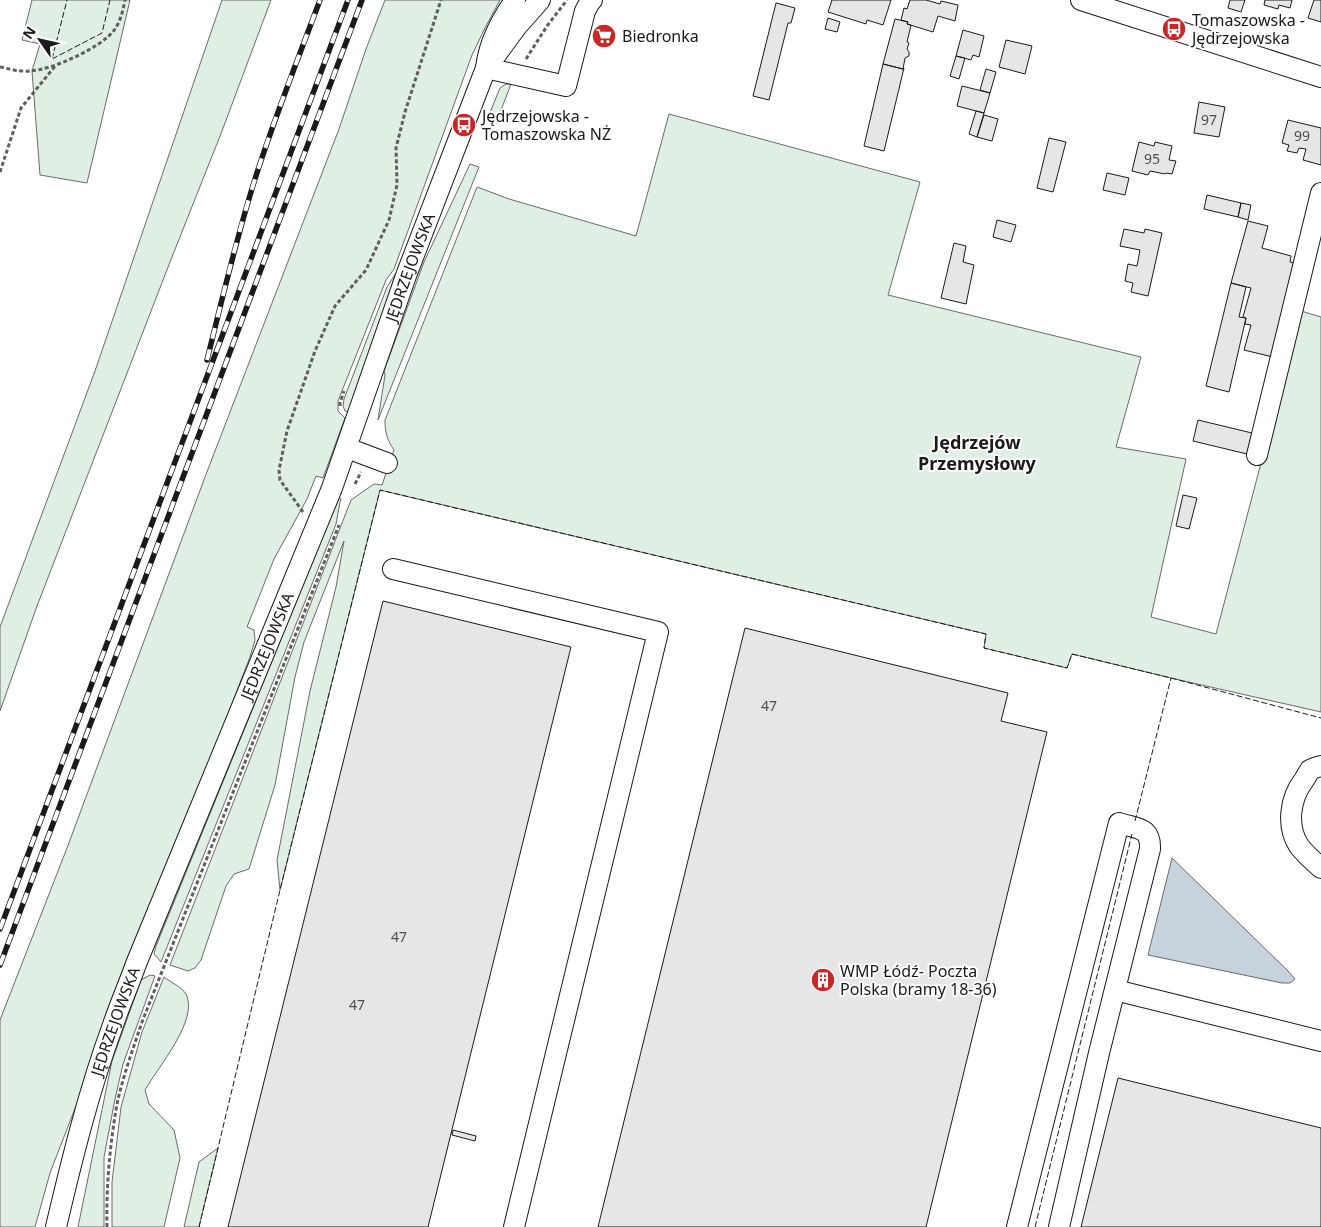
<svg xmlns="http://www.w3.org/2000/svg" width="1321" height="1227" viewBox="0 0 1321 1227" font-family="'Noto Sans',sans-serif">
<rect width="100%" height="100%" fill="#fff"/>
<!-- green -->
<path fill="#e0efe3" stroke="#6a6a6a" d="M 32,0 L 130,0 L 87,183 L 40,175 L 32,71 L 40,44 L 22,40 Z
M 222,0 L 271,0 L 222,131 L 170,262 L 37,606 L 0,711 L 0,627 L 95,371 Z
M 385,0 L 500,0 L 485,28 L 472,55 L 394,269 L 386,280 L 338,401 L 338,411 L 345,418 L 323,478 L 316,476 L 307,499 L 274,559 L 247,627 L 254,630 L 255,640 L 250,657 L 50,1173 L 35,1227 L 0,1227 L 0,1020 L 67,848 L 205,477 L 339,129 L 366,49 Z
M 506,84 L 511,84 L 498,118 L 489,115 L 500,88 Z
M 669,114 L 920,182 L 888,295 L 1141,357 L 1116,447 L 1186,459 L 1151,617 L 1216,634 L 1301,311 L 1321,317 L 1321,712 L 1171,678 L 1072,654 L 1067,668 L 984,648 L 986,634 L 380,490 L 280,890 L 277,860 L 310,691 L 336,587 L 344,541 L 304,642 L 295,677 L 275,785 L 249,869 L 234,874 L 226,886 L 201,960 L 195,968 L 188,971 L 170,965 L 351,500 L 374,484 L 382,485 L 394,450 C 387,440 385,432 385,420 L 477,187 L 509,199 L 636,236 Z
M 470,164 L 479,167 L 378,420 L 385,375 L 384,371 L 424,262 Z
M 396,273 L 348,412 L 345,411 L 343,406 L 344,399 L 387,287 Z
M 339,497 L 341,499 L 340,502 L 336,524 L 161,962 L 154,954 L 156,946 Z
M 152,975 L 155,976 L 123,1064 L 115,1099 L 104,1157 L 104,1227 L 78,1227 L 112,1061 L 141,980 L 148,976 Z
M 164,977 C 170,982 182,987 186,994 C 199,1020 158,1067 145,1090 L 149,1104 L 174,1130 L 180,1158 L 164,1227 L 112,1227 L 112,1182 L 121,1107 L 142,1032 Z
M 218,1148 L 199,1227 L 184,1227 L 199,1162 Z"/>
<!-- water -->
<path fill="#c6d2dc" stroke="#6a6a6a" d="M 1172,858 L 1288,971 L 1295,979 L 1290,983 L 1282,983 L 1148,955 Z"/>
<!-- building -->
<path fill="#e6e6e6" stroke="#1a1a1a" d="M 832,0 L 891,0 L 883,25 L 867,20 L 866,24 L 828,12 Z
M 910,0 L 926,0 L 940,4 L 941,1 L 958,5 L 955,21 L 938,16 L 933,32 L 907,24 L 908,22 L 901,20 L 904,8 L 907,9 Z
M 1230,0 L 1245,0 L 1241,12 L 1228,8 Z
M 1265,0 L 1292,0 L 1290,8 L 1279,5 L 1278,9 L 1264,5 Z
M 1314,0 L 1321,0 L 1321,22 L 1308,18 Z
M 776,3 L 795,8 L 791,23 L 788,23 L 769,100 L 753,96 Z
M 828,18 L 840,22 L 837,32 L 825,29 Z
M 895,19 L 908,22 L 907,24 L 911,25 L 907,42 L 909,43 L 907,49 L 909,52 L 909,56 L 905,58 L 903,69 L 883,64 Z
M 963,30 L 984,36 L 979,57 L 973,55 L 971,60 L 956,56 Z
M 1006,40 L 1032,46 L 1025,74 L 999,67 Z
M 956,56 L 965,58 L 959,79 L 950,76 Z
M 883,64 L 903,69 L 904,68 L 884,151 L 864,146 Z
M 986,69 L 996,72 L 990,93 L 980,90 Z
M 962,86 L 990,93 L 984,113 L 957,106 Z
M 1199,102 L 1225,107 L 1219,137 L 1194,133 Z
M 976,111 L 984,113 L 977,137 L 969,134 Z
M 984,115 L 998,119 L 992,141 L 977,137 Z
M 1288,120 L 1321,128 L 1321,165 L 1303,160 L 1306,149 L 1299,148 L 1297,153 L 1287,151 L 1289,145 L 1282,143 Z
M 1049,138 L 1066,142 L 1053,192 L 1037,188 Z
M 1139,142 L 1154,146 L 1155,142 L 1172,146 L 1169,160 L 1176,161 L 1172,174 L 1166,173 L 1165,174 L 1150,171 L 1148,175 L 1132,171 Z
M 1107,173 L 1129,178 L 1125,195 L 1103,190 Z
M 1207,195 L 1241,203 L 1238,217 L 1204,209 Z
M 1241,203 L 1251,205 L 1248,220 L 1238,217 Z
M 997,220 L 1016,225 L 1011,242 L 993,237 Z
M 1248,221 L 1268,226 L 1262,248 L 1291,256 L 1290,262 L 1302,265 L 1277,358 L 1244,350 L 1251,325 L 1245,324 L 1246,318 L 1243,317 L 1251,288 L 1231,283 Z
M 1124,229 L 1144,233 L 1145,229 L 1162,233 L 1148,296 L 1131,292 L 1133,283 L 1125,281 L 1128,264 L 1137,266 L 1140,250 L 1120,246 Z
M 954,243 L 966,246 L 963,262 L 974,265 L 966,304 L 941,298 Z
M 1231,283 L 1246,287 L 1239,317 L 1246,318 L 1229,392 L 1206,386 Z
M 1198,420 L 1252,433 L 1247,454 L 1193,441 Z
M 1183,495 L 1197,498 L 1189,529 L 1176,526 Z
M 383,601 L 571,647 L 428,1227 L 228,1227 Z
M 745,628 L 1008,693 L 1001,721 L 1047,732 L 926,1227 L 598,1227 Z
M 1118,1078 L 1321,1128 L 1321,1227 L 1081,1227 Z
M 453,1130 L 476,1136 L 475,1141 L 452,1135 Z"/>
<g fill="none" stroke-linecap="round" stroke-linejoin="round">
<!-- minor casing -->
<g stroke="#1a1a1a" stroke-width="22">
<g id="minor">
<path d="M 1081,0 L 1321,77"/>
<path d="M 495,56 L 517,26 L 540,0"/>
<path d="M 486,68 L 566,86 L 585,11 L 590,2 L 592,0"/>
<path d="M 347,448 L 387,463"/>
<path d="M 1257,455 L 1321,193"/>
<path d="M 393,569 L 658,632 L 514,1227"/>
<path d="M 1321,766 C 1318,767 1313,768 1310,770 C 1308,773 1306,777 1304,780 C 1290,798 1286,826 1299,846 C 1305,854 1313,861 1321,868"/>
<path d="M 1115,990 L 1321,1041"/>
<path id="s1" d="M 56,1227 C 72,1159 89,1090 113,1025 C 120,1004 129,984 136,964 L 332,488 L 407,273 L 486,68 C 489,42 501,21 515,0"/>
<path d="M 1017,1227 L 1119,823 C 1136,829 1151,826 1150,849 L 1099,1053 L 1059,1227"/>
</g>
</g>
<!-- path -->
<path stroke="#5f5f5f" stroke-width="3" stroke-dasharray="4 2.5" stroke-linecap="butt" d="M 526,59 L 547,26 L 567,0
M 0,67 C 10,69 20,72 30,71 C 52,70 103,47 115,29 C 121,20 123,10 125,0
M 0,172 L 21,108 L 56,65
M 340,406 L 340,403 L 344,391
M 355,484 L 361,472
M 303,512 L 280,480 L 279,470 L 287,431 L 315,351 L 335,306 L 366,270 L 389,220 L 397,185 L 396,148 L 405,112 L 441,0
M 107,1227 C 106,1186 110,1144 117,1104 C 123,1076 133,1049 142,1022 L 339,525"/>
<!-- minor -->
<use href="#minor" stroke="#fff" stroke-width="20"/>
<!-- rail casing -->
<g stroke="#1a1a1a" stroke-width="5.5">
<path id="rail" d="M 207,360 C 222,300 236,239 255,179 C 274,119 298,59 320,0
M 0,929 L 348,0
M 0,965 L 362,0"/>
</g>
<!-- rail -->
<use href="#rail" stroke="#fff" stroke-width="4" stroke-dasharray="11" stroke-linecap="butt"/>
<!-- fence -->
<path stroke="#1a1a1a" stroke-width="1" stroke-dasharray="6 2.5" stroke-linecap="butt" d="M 52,59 L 102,33 L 110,0
M 52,59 L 67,0
M 1135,821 L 1171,678
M 199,1227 L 280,890 L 380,490 L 986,634 L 984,648 L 1067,668 L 1072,654 L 1171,678 L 1321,718
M 1035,1227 L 1132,834"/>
</g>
<!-- icons -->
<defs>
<g id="bus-disc" transform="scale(1.25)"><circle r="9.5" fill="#c62828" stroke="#fff"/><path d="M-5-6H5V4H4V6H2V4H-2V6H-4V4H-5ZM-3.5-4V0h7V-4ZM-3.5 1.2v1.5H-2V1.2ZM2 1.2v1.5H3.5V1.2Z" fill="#fff"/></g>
<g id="supermarket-disc" transform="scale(1.25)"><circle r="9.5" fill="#c62828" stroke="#fff"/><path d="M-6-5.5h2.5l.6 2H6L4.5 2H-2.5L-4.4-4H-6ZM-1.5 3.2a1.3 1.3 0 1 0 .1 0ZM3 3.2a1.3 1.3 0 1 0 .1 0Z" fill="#fff"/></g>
<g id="building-disc" transform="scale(1.25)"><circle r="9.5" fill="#c62828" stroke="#fff"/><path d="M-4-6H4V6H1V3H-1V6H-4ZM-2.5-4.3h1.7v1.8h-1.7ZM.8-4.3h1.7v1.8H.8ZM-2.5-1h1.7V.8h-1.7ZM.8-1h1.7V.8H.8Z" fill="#fff"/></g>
</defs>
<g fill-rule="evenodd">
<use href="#bus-disc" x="1174" y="29"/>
<use href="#supermarket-disc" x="604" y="36"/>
<use href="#bus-disc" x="464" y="125"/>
<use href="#building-disc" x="823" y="980"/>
</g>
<g text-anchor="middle" stroke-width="4" stroke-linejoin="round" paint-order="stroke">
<!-- number labels -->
<g font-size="14" fill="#4d4d4d">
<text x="1209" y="125">97</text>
<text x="1302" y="141">99</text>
<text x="1152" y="164">95</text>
<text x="769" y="711">47</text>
<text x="399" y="942">47</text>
<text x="357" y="1010">47</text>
</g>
<!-- poi labels -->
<g font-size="16" fill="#1a1a1a" stroke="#fff" text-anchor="start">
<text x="1192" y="26">Tomaszowska -<tspan x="1192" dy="18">Jędrzejowska</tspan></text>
<text x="622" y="42">Biedronka</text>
<text x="482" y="122">Jędrzejowska -<tspan x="482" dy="18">Tomaszowska NŻ</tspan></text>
<text x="840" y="977">WMP Łódź- Poczta<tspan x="840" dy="18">Polska (bramy 18-36)</tspan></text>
</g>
<!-- street labels -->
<g font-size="16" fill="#1a1a1a" stroke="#fff">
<text dy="6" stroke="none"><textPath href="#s1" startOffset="1024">JĘDRZEJOWSKA</textPath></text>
<text dy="6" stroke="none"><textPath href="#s1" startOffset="619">JĘDRZEJOWSKA</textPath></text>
<text dy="6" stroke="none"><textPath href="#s1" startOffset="214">JĘDRZEJOWSKA</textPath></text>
</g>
<!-- neighbourhood labels -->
<g font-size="18" font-weight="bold" fill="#1a1a1a" stroke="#fff">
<text x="977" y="449">Jędrzejów<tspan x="977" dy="21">Przemysłowy</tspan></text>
</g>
</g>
<!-- north arrow -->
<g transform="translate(40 40) rotate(304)" stroke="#ffffff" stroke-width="4" paint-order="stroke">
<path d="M0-4L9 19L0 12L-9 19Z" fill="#1a1a1a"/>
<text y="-8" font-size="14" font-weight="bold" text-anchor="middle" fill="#1a1a1a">N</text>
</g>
</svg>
